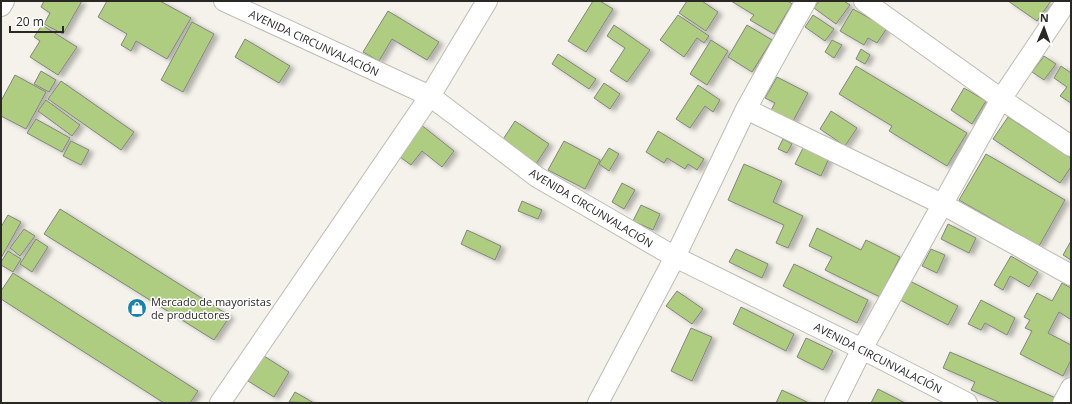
<svg xmlns="http://www.w3.org/2000/svg" width="1072" height="404" viewBox="0 0 1072 404" font-family="'Open Sans',sans-serif">
<defs>
<filter id="shadow"><feDropShadow dx="4.5" dy="2.5" stdDeviation="2" flood-color="#0004"/></filter>
</defs>
<rect width="100%" height="100%" fill="#f4f2ea"/>
<!-- building -->
<path fill="#aecd80" stroke="#82857e" filter="url(#shadow)" d="M 44,1 L 82,1 L 63,34 L 44,24 L 50,13 L 41,7 Z
M 107,1 L 160,1 L 191,18 L 167,59 L 136,41 L 131,51 L 121,45 L 127,34 L 98,17 Z
M 593,1 L 600,1 L 613,9 L 586,52 L 568,41 Z
M 687,1 L 702,1 L 718,12 L 706,31 L 679,13 Z
M 731,1 L 788,1 L 792,4 L 774,34 L 750,20 L 754,15 Z
M 819,1 L 844,1 L 850,5 L 836,24 L 814,8 Z
M 1008,1 L 1051,1 L 1037,21 Z
M 853,9 L 887,28 L 877,43 L 868,38 L 864,45 L 840,31 Z
M 388,11 L 439,42 L 427,60 L 392,39 L 379,61 L 363,52 Z
M 678,15 L 709,36 L 704,43 L 697,38 L 684,57 L 660,40 Z
M 813,15 L 834,29 L 825,41 L 805,27 Z
M 192,22 L 214,34 L 183,92 L 161,80 Z
M 42,25 L 77,47 L 58,75 L 30,57 L 40,41 L 34,37 Z
M 614,25 L 650,50 L 627,82 L 610,71 L 625,48 L 607,36 Z
M 747,25 L 772,40 L 752,72 L 728,57 Z
M 245,39 L 290,66 L 279,83 L 235,57 Z
M 711,40 L 728,51 L 707,85 L 690,74 Z
M 832,40 L 842,45 L 834,58 L 825,52 Z
M 861,49 L 870,55 L 865,64 L 856,59 Z
M 558,54 L 596,79 L 589,89 L 552,64 Z
M 1044,56 L 1056,64 L 1044,80 L 1032,72 Z
M 856,66 L 967,133 L 947,166 L 889,131 L 892,126 L 839,94 Z
M 1061,66 L 1071,73 L 1071,103 L 1060,96 L 1067,87 L 1054,78 Z
M 41,71 L 56,80 L 49,92 L 34,84 Z
M 15,75 L 46,92 L 26,129 L 1,116 L 1,101 Z
M 777,77 L 808,93 L 792,123 L 770,112 L 775,103 L 765,98 Z
M 61,81 L 134,132 L 121,150 L 48,99 Z
M 604,83 L 620,94 L 610,109 L 594,98 Z
M 698,85 L 720,100 L 713,112 L 705,106 L 690,128 L 676,119 Z
M 964,88 L 986,101 L 972,124 L 951,110 Z
M 46,100 L 80,125 L 72,136 L 38,111 Z
M 831,111 L 857,128 L 845,146 L 820,129 Z
M 1008,117 L 1071,158 L 1071,167 L 1060,183 L 993,139 Z
M 36,119 L 70,138 L 62,152 L 27,133 Z
M 515,121 L 549,144 L 534,167 L 500,144 Z
M 420,124 L 454,151 L 442,167 L 422,151 L 411,165 L 396,154 Z
M 658,131 L 704,159 L 697,170 L 688,164 L 685,169 L 667,158 L 664,163 L 646,152 Z
M 783,139 L 792,144 L 787,153 L 778,149 Z
M 71,141 L 89,150 L 81,165 L 63,156 Z
M 564,141 L 600,160 L 585,189 L 548,170 Z
M 805,144 L 830,156 L 821,176 L 795,164 Z
M 609,148 L 619,154 L 609,171 L 599,164 Z
M 986,154 L 1065,200 L 1039,246 L 959,200 Z
M 744,164 L 782,181 L 773,202 L 803,216 L 788,248 L 776,243 L 784,225 L 728,200 Z
M 622,183 L 635,190 L 624,209 L 612,202 Z
M 522,201 L 542,210 L 538,219 L 518,211 Z
M 641,205 L 660,214 L 653,230 L 633,221 Z
M 60,209 L 230,316 L 214,340 L 44,234 Z
M 8,215 L 21,222 L 1,258 L 1,227 Z
M 948,224 L 976,238 L 969,253 L 941,239 Z
M 817,228 L 861,250 L 866,240 L 900,257 L 880,297 L 825,270 L 832,257 L 809,246 Z
M 24,229 L 35,236 L 20,256 L 10,248 Z
M 467,230 L 501,246 L 495,260 L 461,244 Z
M 36,239 L 48,247 L 32,272 L 20,264 Z
M 1071,241 L 1071,260 L 1063,255 Z
M 736,249 L 768,264 L 762,278 L 729,262 Z
M 931,249 L 945,255 L 937,273 L 922,266 Z
M 8,251 L 21,259 L 13,272 L 1,265 L 1,262 Z
M 1011,256 L 1038,272 L 1029,287 L 1010,276 L 1003,290 L 994,285 Z
M 794,264 L 868,300 L 857,323 L 783,286 Z
M 13,273 L 198,391 L 190,403 L 164,403 L 1,299 L 1,291 Z
M 910,281 L 958,306 L 948,325 L 900,300 Z
M 1062,283 L 1071,288 L 1071,317 L 1070,319 L 1059,312 L 1048,333 L 1071,345 L 1071,360 L 1063,376 L 1020,354 L 1032,331 L 1025,328 L 1030,320 L 1024,317 L 1037,293 L 1052,301 Z
M 677,291 L 703,309 L 692,324 L 666,306 Z
M 981,300 L 1015,318 L 1007,335 L 985,323 L 981,330 L 968,324 Z
M 741,307 L 794,334 L 786,351 L 733,324 Z
M 691,328 L 712,337 L 692,381 L 671,371 Z
M 806,338 L 833,351 L 823,370 L 797,357 Z
M 950,352 L 1056,398 L 1054,403 L 1001,403 L 971,390 L 975,382 L 943,368 Z
M 264,356 L 289,372 L 274,397 L 248,381 Z
M 878,389 L 905,403 L 871,403 Z
M 782,390 L 809,403 L 776,403 Z
M 295,392 L 314,403 L 289,402 Z"/>
<g fill="none" stroke-linecap="round" stroke-linejoin="round">
<!-- minor casing -->
<g stroke="#bdbcb4" stroke-width="22">
<path id="minor" d="M 224,1 L 430,96 L 537,177 L 675,257 L 862,349 L 967,403
M 864,1 L 1001,99 L 1071,146
M 1,6 L 4,1
M 746,109 L 942,204 L 1071,275
M 220,403 L 430,96 L 487,1
M 598,403 L 675,257 L 746,109 L 806,1
M 835,403 L 862,349 L 1001,99 L 1067,1
M 1063,403 L 1071,388"/>
</g>
<!-- minor -->
<use href="#minor" stroke="#fff" stroke-width="20"/>
</g>
<!-- icons -->
<defs>
<g id="shop-disc" transform="scale(1)"><circle r="9.5" fill="#1b81ab" stroke="#fff"/><path d="M-5-2.5h2.3a2.7 3.5 0 0 1 5.4 0H5L5.5 6h-11ZM-1.5-2.5h3a1.5 2.3 0 0 0-3 0Z" fill="#fff"/></g>
</defs>
<g fill-rule="evenodd">
<use href="#shop-disc" x="137" y="308"/>
</g>
<g text-anchor="middle" stroke-width="3" stroke-linejoin="round" paint-order="stroke">
<!-- street labels -->
<g font-size="11" fill="#292825" stroke="#fff">
<text transform="translate(314 43) rotate(25)" y="4">AVENIDA CIRCUNVALACIÓN</text>
<text transform="translate(591 208) rotate(31)" y="4">AVENIDA CIRCUNVALACIÓN</text>
<text transform="translate(878 358) rotate(27)" y="4">AVENIDA CIRCUNVALACIÓN</text>
</g>
<!-- poi labels -->
<g font-size="11" fill="#292825" stroke="#fff" text-anchor="start">
<text x="151" y="306">Mercado de mayoristas<tspan x="151" dy="13">de productores</tspan></text>
</g>
</g>
<!-- border -->
<rect width="1072" height="404" fill="none" stroke="#292825" stroke-width="4"/>
<!-- north arrow -->
<g transform="translate(1044 28) rotate(2)" stroke="#ffffff" stroke-width="3" paint-order="stroke">
<path d="M0-3L7 15L0 10L-7 15Z" fill="#292825"/>
<text y="-6" font-size="11" font-weight="bold" text-anchor="middle" fill="#292825">N</text>
</g>
<!-- scale -->
<path d="M10 26v6h53v-6" fill="none" stroke="#292825" stroke-width="2"/>
<text x="16" y="26" font-size="12" fill="#292825" stroke="#ffffff" stroke-width="3" paint-order="stroke">20 m</text>
</svg>
